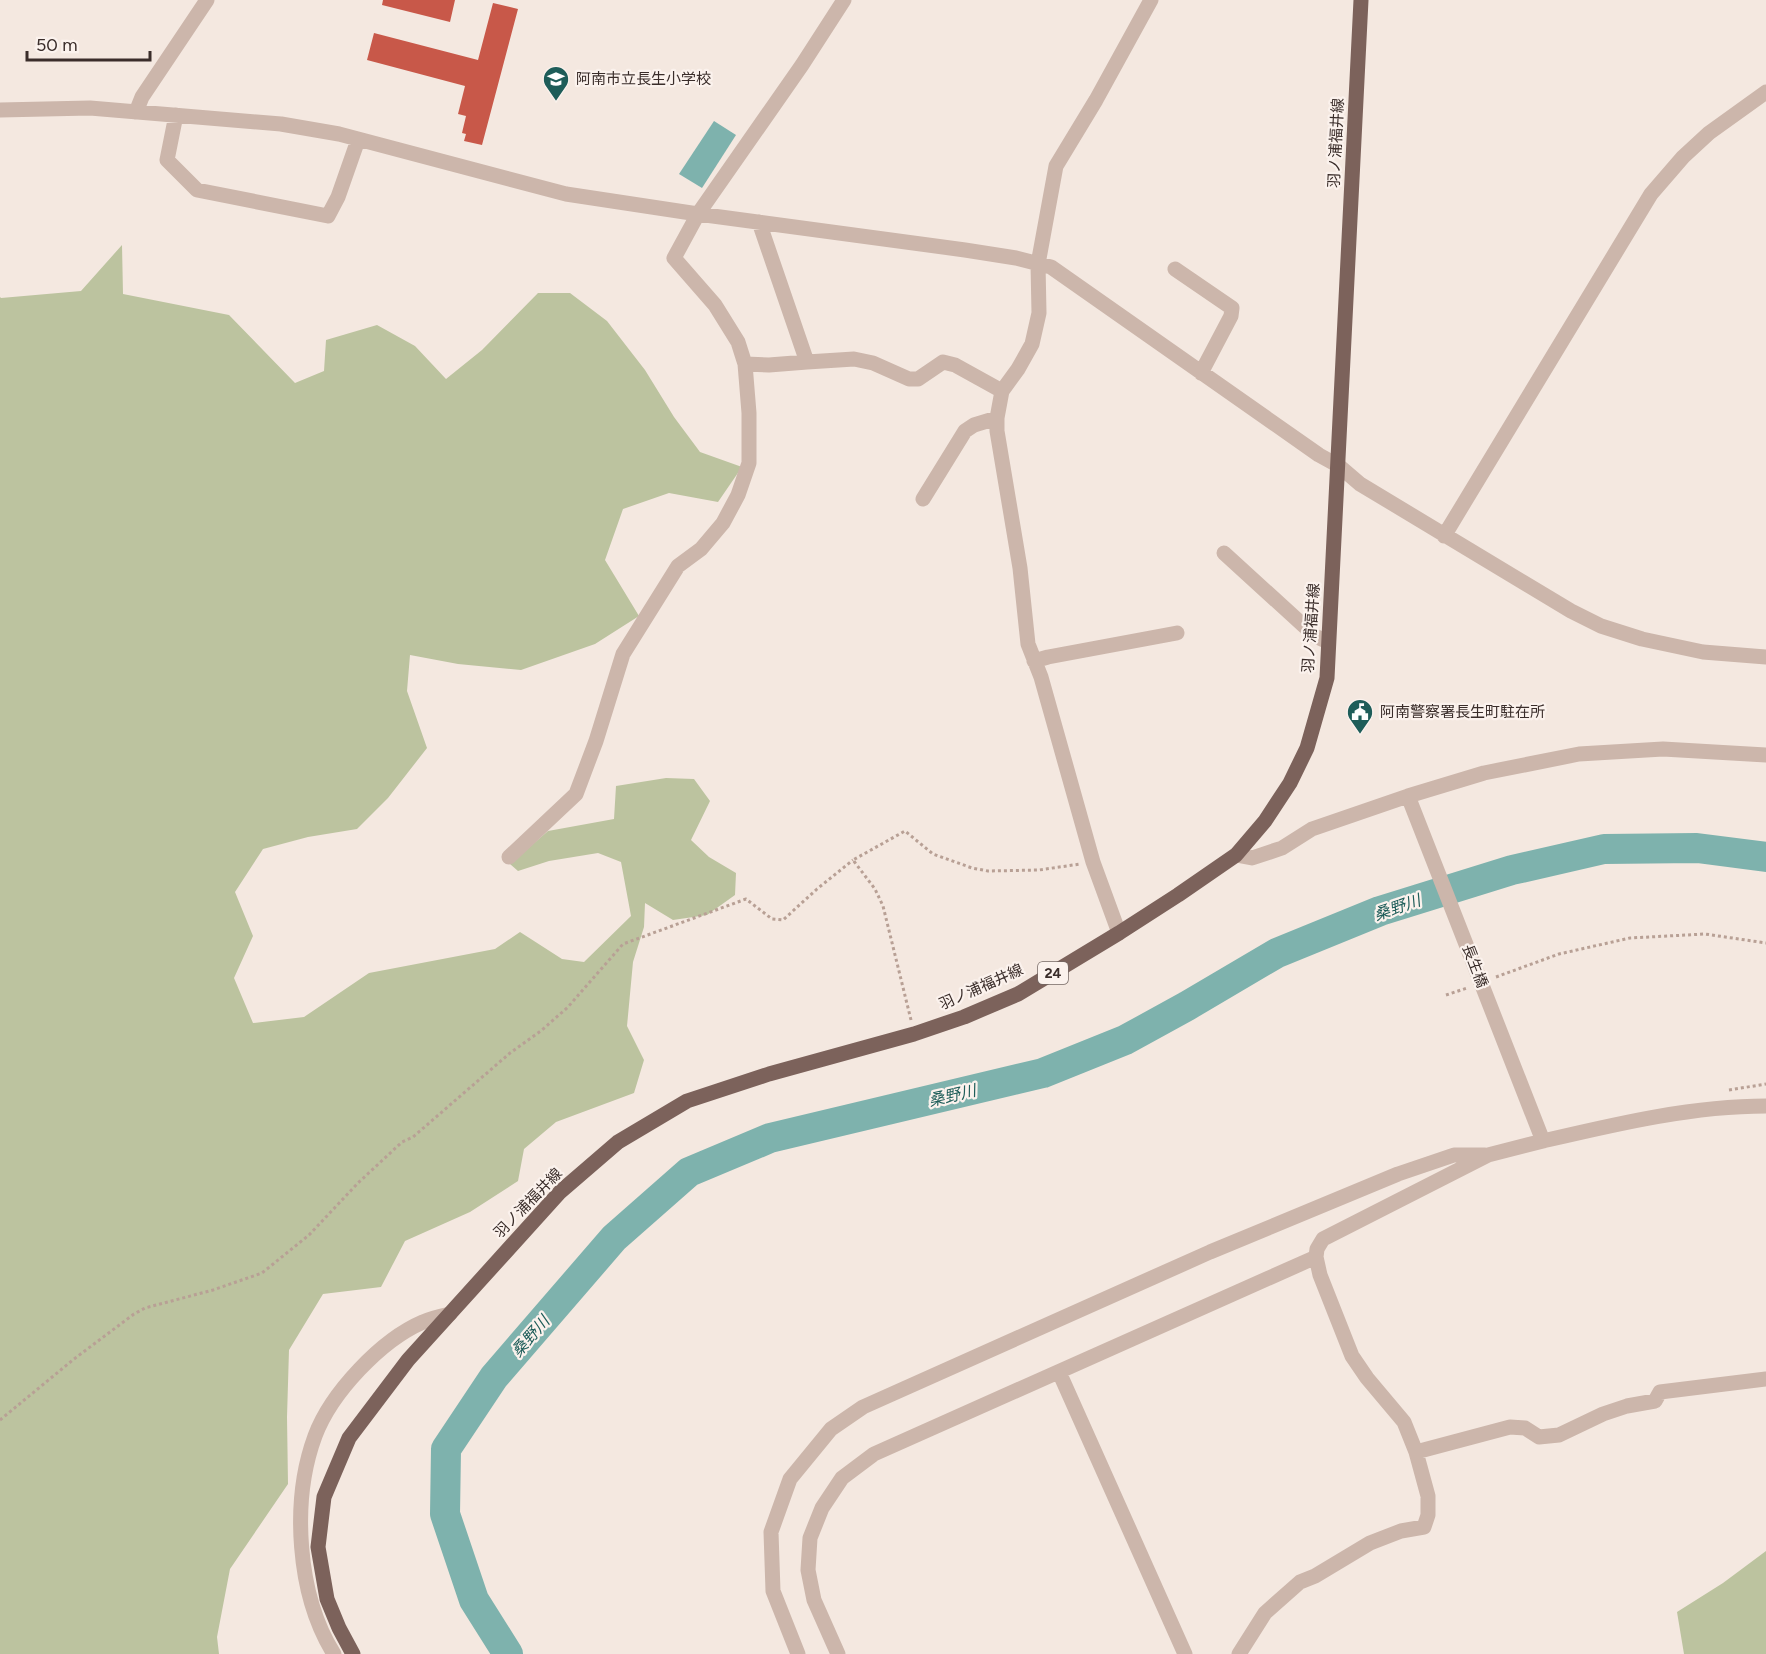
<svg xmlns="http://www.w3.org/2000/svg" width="1766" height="1654" viewBox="0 0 1766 1654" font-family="Figtree,'Noto Sans JP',sans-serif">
<rect width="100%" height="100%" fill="#f4e8e0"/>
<!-- green -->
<path fill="#bcc39f" d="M 122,245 L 123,294 L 229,315 L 295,383 L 324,371 L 326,340 L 377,325 L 415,346 L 446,379 L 482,350 L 538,293 L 570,293 L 607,321 L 645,370 L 674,417 L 700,452 L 742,467 L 718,502 L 669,493 L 623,509 L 605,560 L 639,616 L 595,644 L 521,670 L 458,664 L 410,655 L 407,691 L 427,748 L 388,798 L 357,829 L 308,837 L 263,849 L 235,892 L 253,936 L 234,978 L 253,1023 L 304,1017 L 369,973 L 495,949 L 520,932 L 562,959 L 584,962 L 631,916 L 621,862 L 598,853 L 549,861 L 518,871 L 510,864 L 548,831 L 614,819 L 616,786 L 666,778 L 694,779 L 710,801 L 691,840 L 709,857 L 736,873 L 735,895 L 707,915 L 673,920 L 645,903 L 644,927 L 633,962 L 627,1026 L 644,1060 L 634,1093 L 556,1122 L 524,1149 L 518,1181 L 470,1212 L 405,1241 L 381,1287 L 323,1294 L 289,1350 L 287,1417 L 288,1484 L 230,1569 L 217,1637 L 219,1654 L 0,1654 L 0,297 L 1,298 L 81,291 Z
M 1766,1551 L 1766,1654 L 1684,1654 L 1677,1612 L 1723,1583 Z"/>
<!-- water -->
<path fill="#7eb2ad" d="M 714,121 L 736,135 L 702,188 L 679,174 Z"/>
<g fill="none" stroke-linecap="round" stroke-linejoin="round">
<!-- river -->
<path stroke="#7eb2ad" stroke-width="30" d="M 508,1654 L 474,1600 L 445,1514 L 446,1449 L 494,1377 L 614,1238 L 689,1172 L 770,1138 L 1043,1073 L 1125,1040 L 1187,1006 L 1277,953 L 1380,911 L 1512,870 L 1604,849 L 1697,848 L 1766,857"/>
</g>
<!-- building -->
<path fill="#c85849" d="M 383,0 L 455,0 L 450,22 L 382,5 Z
M 493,3 L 518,9 L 482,145 L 464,141 L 466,134 L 462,133 L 466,116 L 458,114 L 465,86 L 367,60 L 374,33 L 478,60 Z"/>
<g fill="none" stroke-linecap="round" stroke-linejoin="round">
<!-- path -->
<path stroke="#b8a095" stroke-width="3" stroke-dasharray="3 3" stroke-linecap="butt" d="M 1496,977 L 1559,954 L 1630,938 L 1705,934 L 1766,943
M 1446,995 L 1467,988
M 911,1020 L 883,906 L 875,889 L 853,860 L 905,831 L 933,854 L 972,868 L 988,871 L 1039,870 L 1080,864
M 1729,1090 L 1766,1084
M 0,1420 L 74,1359 L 134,1314 L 145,1308 L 213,1290 L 262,1273 L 309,1235 L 358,1183 L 402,1142 L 413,1137 L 510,1053 L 542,1030 L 568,1007 L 623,944 L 746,899 L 772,919 L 783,920 L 817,889 L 853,860"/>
<!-- minor -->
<path stroke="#ccb6ab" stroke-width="15" d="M 0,110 L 90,108 L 281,124 L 339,134 L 566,194 L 698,214 L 965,250 L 1016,258 L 1051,267 L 1319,455 L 1339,466 L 1360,484 L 1571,611 L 1601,626 L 1642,639 L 1703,652 L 1766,657
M 136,112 L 142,97 L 207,0
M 176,115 L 167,160 L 197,190 L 328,216 L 338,197 L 358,140
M 1175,269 L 1232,308 L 1231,316 L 1201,373
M 807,362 L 854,359 L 873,363 L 909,379 L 918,379 L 943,362 L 955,365 L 1002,391
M 745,364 L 769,365 L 807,362 L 759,222
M 923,499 L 965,431 L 974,425 L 997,418
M 1444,536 L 1651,194 L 1683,157 L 1709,133 L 1766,92
M 1224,553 L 1315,636 L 1328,642
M 1034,661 L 1048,657 L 1177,633
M 1408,796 L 1484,773 L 1579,754 L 1663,749 L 1766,755
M 1236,855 L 1252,858 L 1282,848 L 1312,829 L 1408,796 L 1543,1141 L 1488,1155 L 1323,1239 L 1317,1249 L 1316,1257 L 1320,1275 L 1352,1356 L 1367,1378 L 1404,1422 L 1416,1452 L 1428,1496 L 1428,1515 L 1424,1527 L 1401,1531 L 1370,1543 L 1315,1576 L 1300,1582 L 1265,1613 L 1239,1654
M 509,857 L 576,794 L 596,741 L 623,654 L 678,566 L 701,549 L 723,523 L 738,495 L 749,463 L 749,413 L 745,364 L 738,342 L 715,305 L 674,258 L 698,214 L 802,65 L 844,0
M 1119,933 L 1093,862 L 1041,677 L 1028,644 L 1020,568 L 997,431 L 997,418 L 1002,391 L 1018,369 L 1032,344 L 1039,313 L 1038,264 L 1056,166 L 1096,100 L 1151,0
M 1543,1141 C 1616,1124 1691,1106 1766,1106
M 1059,1372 L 1185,1654
M 1416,1452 L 1510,1427 L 1525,1428 L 1539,1437 L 1559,1435 L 1603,1414 L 1627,1406 L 1655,1401 L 1660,1392 L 1766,1379
M 334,1654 C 297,1595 291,1501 315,1436 C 331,1393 381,1340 423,1322 C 431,1318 441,1316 450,1314
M 798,1654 L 773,1591 L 771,1532 L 790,1479 L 831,1429 L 863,1407 L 1210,1252 L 1398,1174 L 1454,1155 L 1485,1155
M 838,1654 L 814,1600 L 808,1570 L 810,1538 L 822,1508 L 842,1478 L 874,1454 L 1316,1257"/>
<!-- major -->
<path stroke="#7c625b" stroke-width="15" d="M 353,1654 L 339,1628 L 327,1599 L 318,1547 L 324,1497 L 349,1438 L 408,1360 L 560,1192 L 618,1142 L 687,1101 L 769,1074 L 914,1034 L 964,1017 L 1018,994 L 1119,933 L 1178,895 L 1236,855 L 1265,821 L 1290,783 L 1307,748 L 1327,678 L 1361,0"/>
</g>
<!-- icons -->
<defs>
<g id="school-pin" transform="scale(1.35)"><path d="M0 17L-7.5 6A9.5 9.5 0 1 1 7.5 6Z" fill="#1e5d59" stroke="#fbf2ed"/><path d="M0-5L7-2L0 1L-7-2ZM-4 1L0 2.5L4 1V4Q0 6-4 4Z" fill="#fff"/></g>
<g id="civic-pin" transform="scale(1.35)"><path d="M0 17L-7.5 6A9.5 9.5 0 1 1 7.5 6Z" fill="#1e5d59" stroke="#fbf2ed"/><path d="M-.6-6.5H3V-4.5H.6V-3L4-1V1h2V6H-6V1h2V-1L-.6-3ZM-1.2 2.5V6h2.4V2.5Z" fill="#fff"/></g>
</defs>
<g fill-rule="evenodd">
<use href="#school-pin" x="556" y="79"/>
<use href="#civic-pin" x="1360" y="712"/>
</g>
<g text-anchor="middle" stroke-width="4.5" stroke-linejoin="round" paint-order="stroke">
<!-- shield labels -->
<rect fill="#fbf2ed" stroke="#746864" stroke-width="1.5" x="1038" y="962" width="30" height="22" rx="4.5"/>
<g font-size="14" font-weight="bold" fill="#3a2d2a">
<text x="1053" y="978">24</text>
</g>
<!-- poi labels -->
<g font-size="15" fill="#3a2d2a" stroke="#fbf2ed" text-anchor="start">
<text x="576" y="84">阿南市立長生小学校</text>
<text x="1380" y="717">阿南警察署長生町駐在所</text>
</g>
<!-- street labels -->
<g font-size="15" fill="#3a2d2a" stroke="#fbf2ed">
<text transform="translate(1336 143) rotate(-87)" y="5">羽ノ浦福井線</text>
<text transform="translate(1311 628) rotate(-86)" y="5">羽ノ浦福井線</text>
<text transform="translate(1475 966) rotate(69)" y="5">長生橋</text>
<text transform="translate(981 987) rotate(-24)" y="5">羽ノ浦福井線</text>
<text transform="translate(528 1203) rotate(-46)" y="5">羽ノ浦福井線</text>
</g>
<!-- water labels -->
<g font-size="16" font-style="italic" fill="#1e5d59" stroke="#fbf2ed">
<text transform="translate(1397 907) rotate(-19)" y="6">桑野川</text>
<text transform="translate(952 1095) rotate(-13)" y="6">桑野川</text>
<text transform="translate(530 1336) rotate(-49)" y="6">桑野川</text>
</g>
</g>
<!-- scale -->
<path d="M27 51v9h123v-9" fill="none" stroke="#3a2d2a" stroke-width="3"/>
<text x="36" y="51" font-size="18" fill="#3a2d2a" stroke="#fbf2ed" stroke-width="4.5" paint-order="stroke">50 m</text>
</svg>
